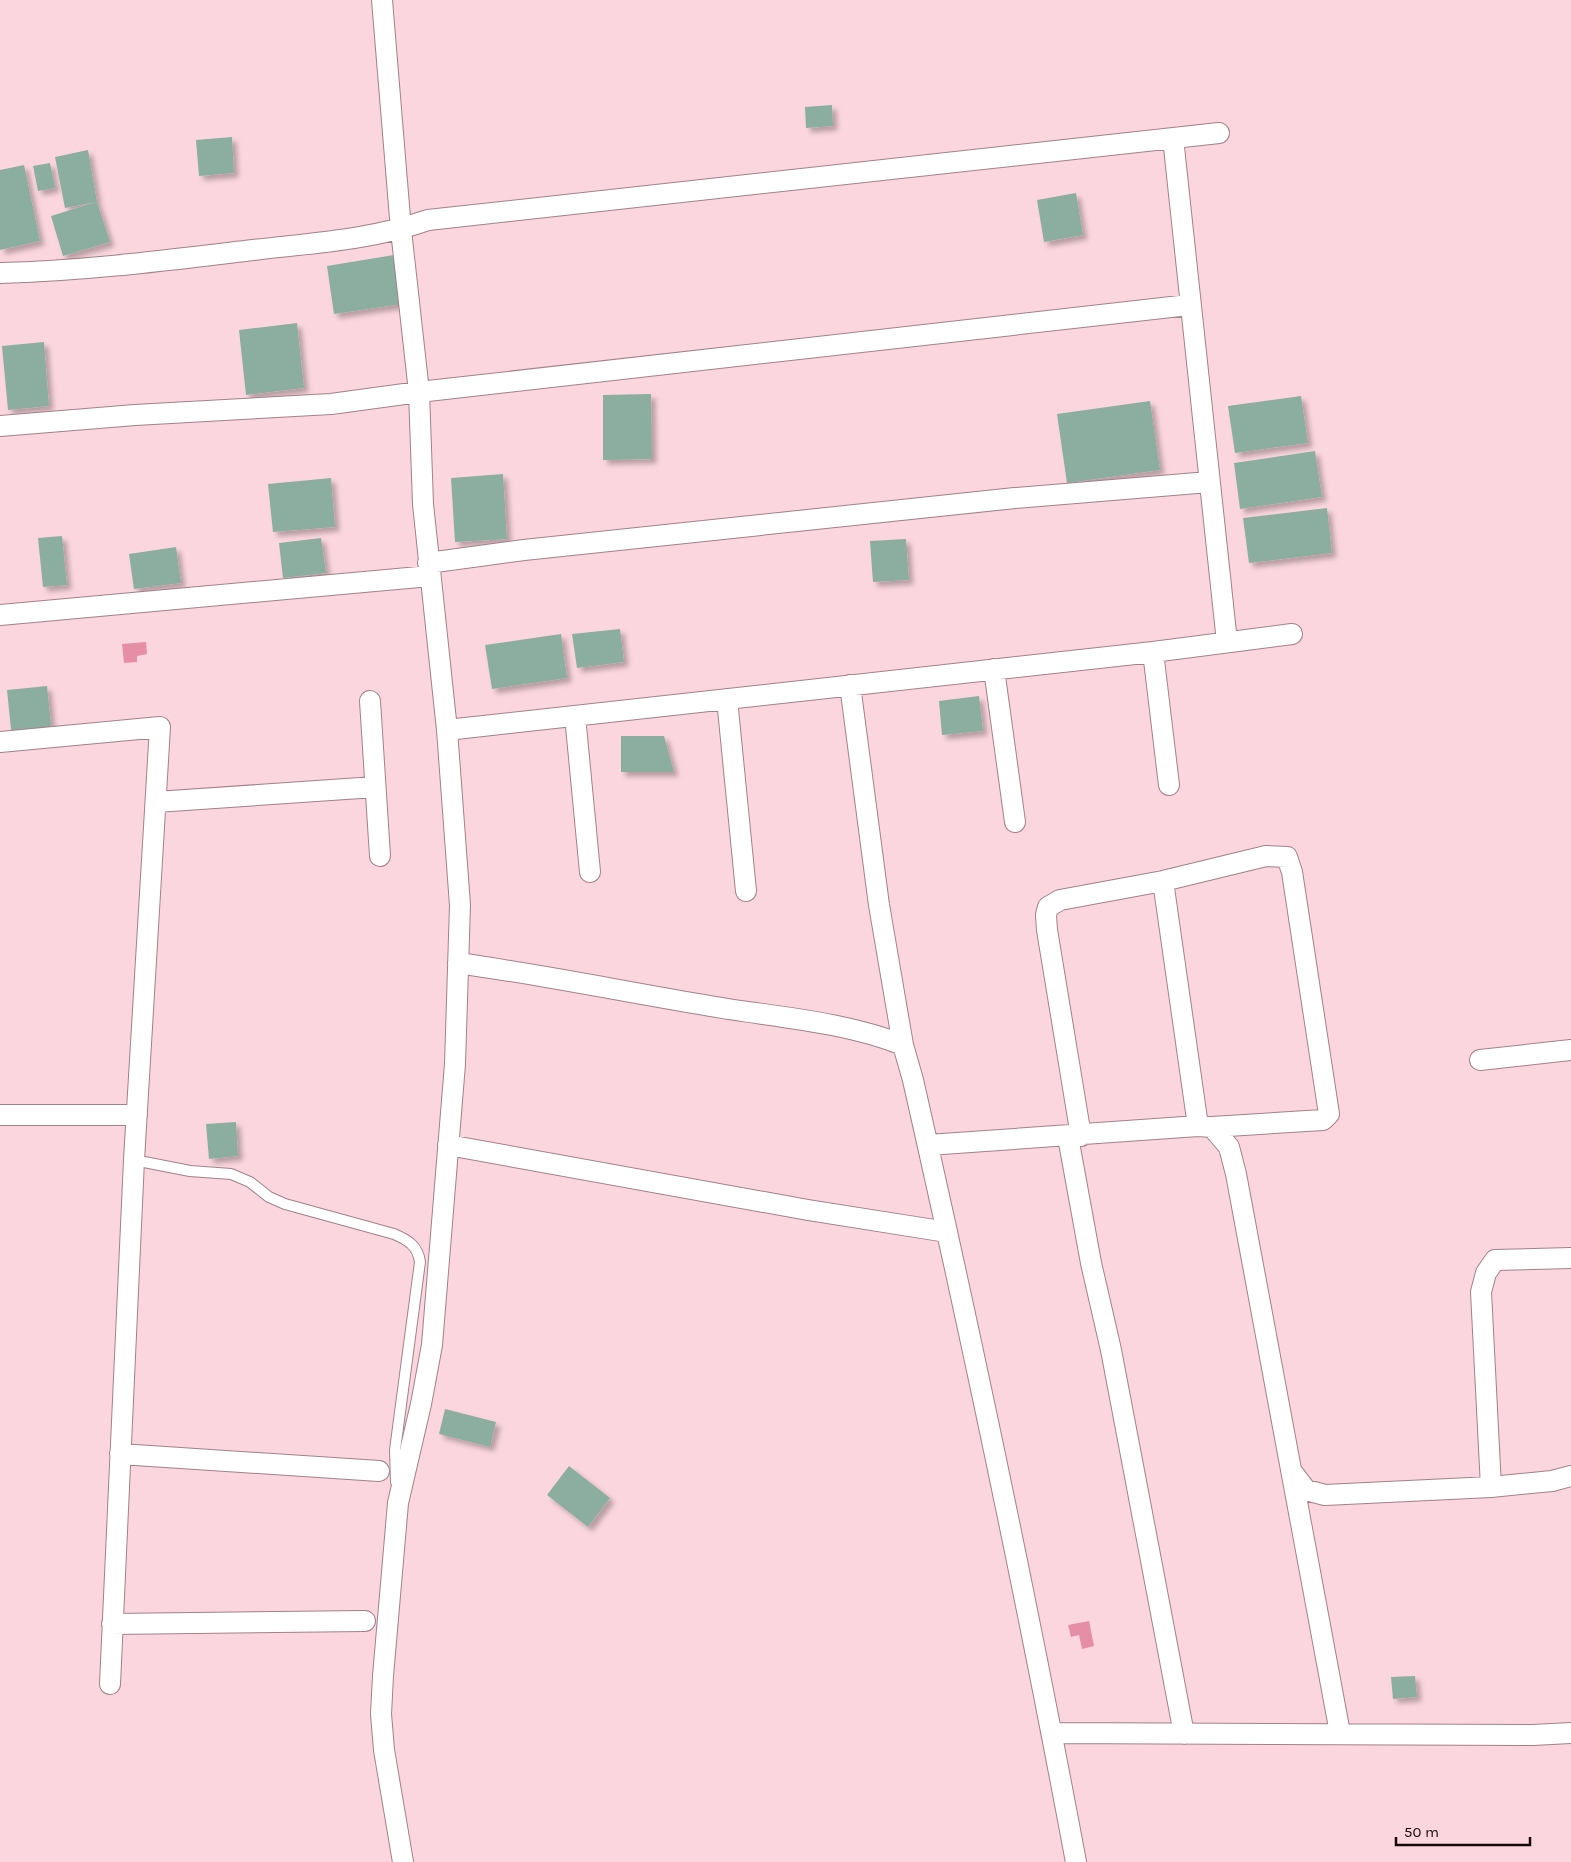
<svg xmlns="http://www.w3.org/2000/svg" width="1571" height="1862" viewBox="0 0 1571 1862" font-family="Karla,sans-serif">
<defs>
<filter id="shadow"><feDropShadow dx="4.5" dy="4.5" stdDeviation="2.5" flood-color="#0004"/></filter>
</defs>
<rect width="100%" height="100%" fill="#fbd6de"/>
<!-- water -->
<path fill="#e68ea5" d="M 146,642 L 147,654 L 137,656 L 137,662 L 124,663 L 122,644 Z
M 1089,1621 L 1094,1646 L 1082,1649 L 1079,1635 L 1071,1637 L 1068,1625 Z"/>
<!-- building -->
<path fill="#8baea1" filter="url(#shadow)" d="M 832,105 L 833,126 L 806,128 L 805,107 Z
M 232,137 L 234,173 L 199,176 L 196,140 Z
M 88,150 L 97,202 L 110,242 L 63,256 L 51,216 L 96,202 L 65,208 L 55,157 Z
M 50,163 L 55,188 L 38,191 L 33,166 Z
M 24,165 L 40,241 L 0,250 L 0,170 Z
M 1076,193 L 1083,235 L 1044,242 L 1037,200 Z
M 394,255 L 402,304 L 334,314 L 327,266 Z
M 297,323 L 304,388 L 246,395 L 239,330 Z
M 44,342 L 49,406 L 8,410 L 2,346 Z
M 651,394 L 652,459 L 603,460 L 603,395 Z
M 1301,396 L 1308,443 L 1235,453 L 1228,406 Z
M 1150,401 L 1160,470 L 1067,483 L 1057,414 Z
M 1315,451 L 1322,497 L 1240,509 L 1234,463 Z
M 503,474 L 507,539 L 455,542 L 451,478 Z
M 331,478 L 335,527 L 273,532 L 268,484 Z
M 1327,508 L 1332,553 L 1249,563 L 1243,518 Z
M 62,536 L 67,585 L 43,587 L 38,538 Z
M 321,538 L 326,573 L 283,578 L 279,543 Z
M 906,539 L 909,580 L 873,582 L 870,541 Z
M 176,547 L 181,583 L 134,589 L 129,554 Z
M 620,629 L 624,662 L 577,668 L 572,634 Z
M 561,634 L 567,678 L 492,689 L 485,645 Z
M 47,686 L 52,735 L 12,739 L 7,690 Z
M 979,696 L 983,731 L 942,735 L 939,701 Z
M 621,736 L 664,736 L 674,772 L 621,772 Z
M 236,1122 L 238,1156 L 209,1159 L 206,1124 Z
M 445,1409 L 496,1422 L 490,1447 L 439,1434 Z
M 569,1466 L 610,1498 L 588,1527 L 547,1495 Z
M 1415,1676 L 1417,1697 L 1393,1699 L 1391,1677 Z"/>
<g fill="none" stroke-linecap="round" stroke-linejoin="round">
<!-- lane casing -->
<g stroke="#a28189" stroke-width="12">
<path id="lane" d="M 134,1160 L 190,1171 L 231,1174 L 250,1182 L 269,1197 L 285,1204 L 394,1234 C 408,1240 418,1246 420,1262 L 395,1450 L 396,1482"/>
</g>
<!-- street casing -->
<g stroke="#a28189" stroke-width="22">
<path id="street" d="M 382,0 L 401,230 L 419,392 L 423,504 L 447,730 L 460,905 L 455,1064 L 432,1345 L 421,1404 L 398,1503 L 383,1676 L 381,1714 L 384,1750 L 403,1862
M 1173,138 L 1227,642
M 0,273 C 84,271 169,260 253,250 C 312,243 371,240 428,220 L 1219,133
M 0,426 L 135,415 L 331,404 L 419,392 L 1189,305
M 428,563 L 524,550 L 1015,498 L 1209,482
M 0,615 L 430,576
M 1153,652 L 1169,785
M 994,669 L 1015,822
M 850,685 L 879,905 L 903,1045
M 727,699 L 746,891
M 370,701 L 380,856
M 575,716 L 590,872
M 447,730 L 1153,652 L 1292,634
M 0,742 L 160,727 L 134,1160 L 110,1684
M 156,802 L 375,787
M 1163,881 L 1198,1126
M 458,963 C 543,975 626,992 710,1006 C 774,1017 842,1021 903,1045 L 913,1080 C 972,1340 1027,1600 1076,1862
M 1480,1060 L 1571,1050
M 0,1115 L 137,1115
M 1081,1136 L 1047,930 L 1046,915 L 1048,907 L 1060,900 L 1163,881 L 1266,856 L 1287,857 L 1292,872 L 1329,1114 L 1323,1120 L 1212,1127
M 1068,1137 L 1091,1263 L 1111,1350 L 1184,1734
M 448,1145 L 808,1210 L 947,1232
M 928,1145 L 1198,1126 L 1212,1127 L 1229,1147 L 1236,1174 L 1340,1733
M 120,1454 L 379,1471
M 1293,1473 L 1306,1490 L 1325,1495 L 1491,1487 L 1552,1481 L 1571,1476
M 1491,1487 L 1481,1292 L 1486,1273 L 1495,1260 L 1571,1258
M 112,1624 L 365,1621
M 1052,1733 L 1533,1735 L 1571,1733"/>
</g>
<!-- lane -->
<use href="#lane" stroke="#fff" stroke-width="10"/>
<!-- street -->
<use href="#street" stroke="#fff" stroke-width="20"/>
</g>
<!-- scale -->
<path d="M1396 1837v8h134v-8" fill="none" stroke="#15090c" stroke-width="2.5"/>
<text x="1404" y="1837" font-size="15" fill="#15090c" stroke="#fbd6de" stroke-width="4" paint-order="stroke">50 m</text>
</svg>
